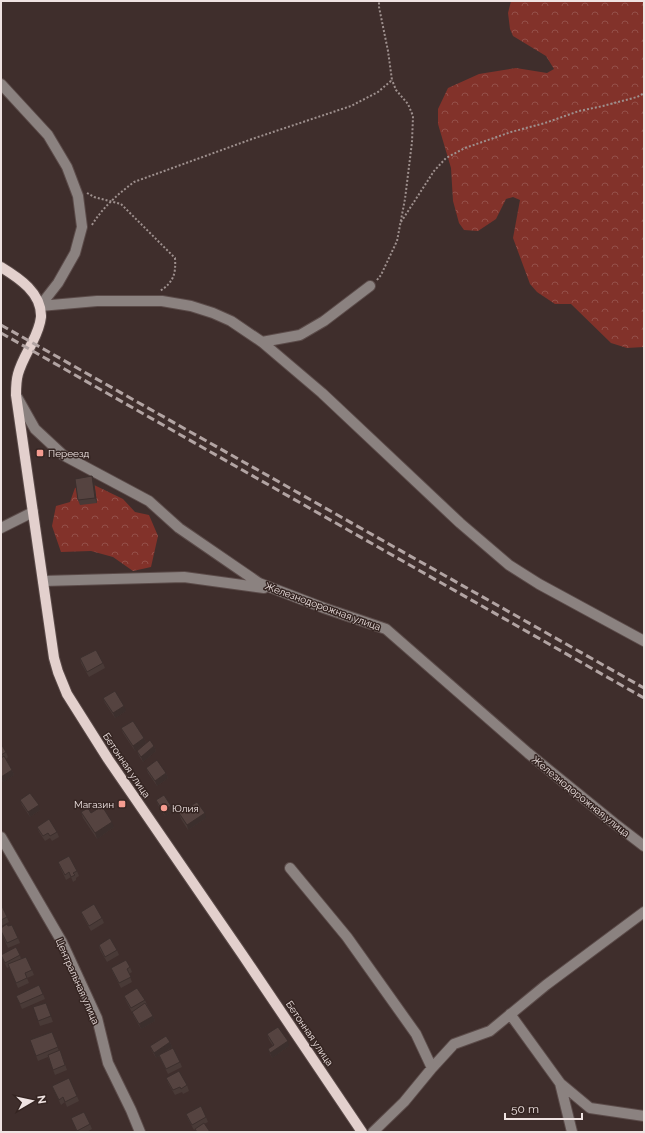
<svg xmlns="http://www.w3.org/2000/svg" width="645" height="1133" viewBox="0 0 645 1133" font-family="Raleway,sans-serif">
<defs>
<pattern id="forest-crowns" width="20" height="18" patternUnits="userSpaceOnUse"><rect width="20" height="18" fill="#82322a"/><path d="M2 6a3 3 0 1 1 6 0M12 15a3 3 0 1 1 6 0" fill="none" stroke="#945049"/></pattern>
</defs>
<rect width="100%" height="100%" fill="#3f2e2c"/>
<!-- forest -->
<path fill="url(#forest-crowns)" d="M 511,1 L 644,1 L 644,347 L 627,348 L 611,343 L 571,304 L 555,304 L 537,292 L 530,284 L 513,238 L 520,200 L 513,197 L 506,199 L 496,219 L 478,231 L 464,230 L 459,223 L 453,201 L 451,168 L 438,124 L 438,109 L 448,88 L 479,74 L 516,68 L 547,73 L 554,69 L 546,56 L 513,36 L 510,29 L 508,13 Z
M 90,483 L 123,499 L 135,512 L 149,515 L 158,536 L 151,567 L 133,571 L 113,557 L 91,551 L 61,552 L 52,526 L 56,506 L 70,502 L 75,488 Z"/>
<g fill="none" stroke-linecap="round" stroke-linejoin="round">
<!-- minor casing -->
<g stroke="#5b4b49" stroke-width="12">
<path id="minor" d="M 1,84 L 48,135 L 67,167 L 78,196 L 82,227 L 75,253 L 58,283 L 40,306
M 40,306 L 97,301 L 162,301 L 191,306 L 213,313 L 231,321 L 262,342 L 322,393 L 460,523 L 509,565 L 539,584 L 644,641
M 262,342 L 300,335 L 324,321 L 370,286
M 17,397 L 35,429 L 63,455 L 149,501 L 179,528 L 259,583 L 324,608 L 386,629 L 528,753 L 614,823 L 644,846
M 1,528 L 33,512
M 43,581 L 184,577 L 264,588
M 1,837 L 62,942 L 97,1018 L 108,1063 L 131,1110 L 140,1132
M 290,868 L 347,937 L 416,1034 L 432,1068
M 510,1014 L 560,1083 L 572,1132
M 560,1083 L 590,1108 L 644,1116
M 373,1132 L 404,1102 L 432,1068 L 454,1044 L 490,1031 L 546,985 L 644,912"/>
</g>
<!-- major casing -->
<g stroke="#5b4b49" stroke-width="12">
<path id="major" d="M 1,267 C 19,278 42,293 41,317 C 40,326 36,335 32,343 C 27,353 21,363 18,374 C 16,381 16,388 16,395 L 54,658 L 58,672 L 67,694 L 108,759 L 242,954 L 362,1132"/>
</g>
<!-- path -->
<path stroke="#9e908e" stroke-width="2" stroke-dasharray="2 2" stroke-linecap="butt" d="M 87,193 L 94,197 L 121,204 L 175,258 C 176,273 174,282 160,291
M 401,222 L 434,171 L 446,158 L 465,148 L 511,132 L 545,123 L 579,111 L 603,106 L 637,97 L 644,93
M 92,225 C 103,207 118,194 134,182 L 252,139 L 351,106 L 378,92 L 392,80 L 388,51 L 379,7 L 379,1
M 377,280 L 381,275 L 397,241 L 405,199 L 412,142 L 413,116 L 408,104 L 396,90 L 392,80"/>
<!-- minor -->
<use href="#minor" stroke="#8b8280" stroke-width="10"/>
<!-- major -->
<use href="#major" stroke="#e3d0cd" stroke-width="10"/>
<!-- rail -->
<path stroke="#b2a4a3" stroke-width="3" stroke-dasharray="8 4" stroke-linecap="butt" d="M 1,325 L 644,688
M 1,333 L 644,698"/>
</g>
<!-- wall -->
<path fill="#493a37" d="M 92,476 L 94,481 L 97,503 L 80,505 L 78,500 Z
M 80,658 L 103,663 L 105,668 L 89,677 L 81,663 Z
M 103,698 L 126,711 L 115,718 L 105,703 Z
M 121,728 L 144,738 L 146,743 L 135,751 L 123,733 Z
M 1,744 L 6,752 L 8,757 L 6,759 L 12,770 L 14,775 L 3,782 L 1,779 Z
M 154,746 L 156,751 L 143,762 L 139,756 L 137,751 Z
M 146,768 L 166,773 L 168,778 L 157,786 L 148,773 Z
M 20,800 L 40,810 L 30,817 L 22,805 Z
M 156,800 L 171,806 L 173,811 L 165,816 L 158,805 Z
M 81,812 L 91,813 L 114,827 L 97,839 L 83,818 Z
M 179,813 L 206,818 L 188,830 L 181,819 Z
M 37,827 L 57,832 L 59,837 L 52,841 L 50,838 L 45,841 L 39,832 Z
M 58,862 L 77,871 L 79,876 L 76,878 L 76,880 L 73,882 L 71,877 L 66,880 L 60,867 Z
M 1,904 L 9,922 L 1,926 Z
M 81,912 L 102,918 L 104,923 L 91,931 L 83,917 Z
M 8,926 L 18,938 L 20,943 L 8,948 L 1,932 L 1,928 Z
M 99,945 L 117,950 L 119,955 L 107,962 L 100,950 Z
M 1,955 L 20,955 L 21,959 L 32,970 L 34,975 L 27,978 L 29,983 L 18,988 L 9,967 L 7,968 L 3,960 Z
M 130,967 L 132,972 L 129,974 L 132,982 L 121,988 L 113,973 L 111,968 Z
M 43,994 L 45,999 L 22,1009 L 16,996 Z
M 124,996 L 145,1000 L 147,1005 L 153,1016 L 155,1021 L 141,1029 L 134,1017 L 132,1012 L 126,1001 Z
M 46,1003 L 53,1022 L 40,1026 L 33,1007 Z
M 52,1032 L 59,1051 L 60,1050 L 67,1070 L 55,1075 L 48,1057 L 38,1061 L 30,1040 Z
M 267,1034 L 289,1046 L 272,1058 L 270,1054 L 268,1049 L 273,1046 L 269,1040 Z
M 170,1042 L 172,1047 L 166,1052 L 180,1062 L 182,1067 L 168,1074 L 159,1056 L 156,1058 L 152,1051 L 150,1046 Z
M 166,1078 L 187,1085 L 189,1091 L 183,1094 L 182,1092 L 175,1095 L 168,1083 Z
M 52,1086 L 77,1096 L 79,1101 L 67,1107 L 65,1102 L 61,1105 Z
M 186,1114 L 206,1117 L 208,1122 L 204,1124 L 210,1132 L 196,1132 L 195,1129 L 196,1129 L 194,1130 L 188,1119 Z
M 71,1118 L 90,1124 L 92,1129 L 87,1132 L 77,1132 Z"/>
<!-- shaded-wall -->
<path fill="#3c2f2d" d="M 92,476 L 94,481 L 97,503 L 95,498 Z
M 124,706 L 126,711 L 115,718 L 113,713 Z
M 144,738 L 146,743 L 135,751 L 133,746 Z
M 154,746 L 156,751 L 143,762 L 141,757 Z
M 12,770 L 14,775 L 3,782 L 1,777 Z
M 166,773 L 168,778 L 157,786 L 155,781 Z
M 39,805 L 40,810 L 30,817 L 28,812 Z
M 171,806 L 173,811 L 165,816 L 163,811 Z
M 205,813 L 206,818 L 188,830 L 187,825 Z
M 112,822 L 114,827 L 97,839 L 95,833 Z
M 153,1016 L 155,1021 L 141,1029 L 139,1024 Z
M 288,1041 L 289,1046 L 272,1058 L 270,1053 Z
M 170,1042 L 172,1047 L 156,1058 L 154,1053 Z"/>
<!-- building -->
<path fill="#554340" stroke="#3c2f2d" d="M 92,476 L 95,498 L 78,500 L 75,479 Z
M 96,650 L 103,663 L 87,672 L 80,658 Z
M 115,691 L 124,706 L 113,713 L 103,698 Z
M 133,721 L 144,738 L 133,746 L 121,728 Z
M 150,740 L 154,746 L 141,757 L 137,751 Z
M 1,744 L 6,752 L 1,755 Z
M 4,756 L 12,770 L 1,777 L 1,758 Z
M 157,760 L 166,773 L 155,781 L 146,768 Z
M 30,793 L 39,805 L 28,812 L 20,800 Z
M 164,795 L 171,806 L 163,811 L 156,800 Z
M 197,802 L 205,813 L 187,825 L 179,813 Z
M 102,806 L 112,822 L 95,833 L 81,812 L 88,808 L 91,813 Z
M 49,819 L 57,832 L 50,836 L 48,833 L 43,836 L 37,827 Z
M 69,856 L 77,871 L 73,873 L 75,875 L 71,877 L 69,872 L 65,875 L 58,862 Z
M 1,904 L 7,917 L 1,920 Z
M 94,904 L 102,918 L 89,926 L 81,912 Z
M 7,924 L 8,926 L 12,925 L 18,938 L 7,943 L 1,931 L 1,928 Z
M 110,938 L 117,950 L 105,957 L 99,945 Z
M 16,947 L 20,955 L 5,963 L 1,955 Z
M 26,957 L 32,970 L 25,973 L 27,978 L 16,983 L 8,964 Z
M 126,960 L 130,967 L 127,969 L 131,977 L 119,983 L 111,968 Z
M 39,985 L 43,994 L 20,1004 L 16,996 Z
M 137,988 L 145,1000 L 131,1008 L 124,996 Z
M 46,1003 L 51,1016 L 38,1021 L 33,1007 Z
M 145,1003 L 153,1016 L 139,1024 L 132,1012 Z
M 278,1027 L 288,1041 L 270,1053 L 268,1049 L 274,1045 L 267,1034 Z
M 52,1032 L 58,1047 L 36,1056 L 30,1040 Z
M 166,1036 L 170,1042 L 154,1053 L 150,1046 Z
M 173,1048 L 180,1062 L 166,1069 L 159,1055 Z
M 60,1050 L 65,1065 L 53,1070 L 48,1055 Z
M 179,1071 L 187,1085 L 181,1089 L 180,1087 L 173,1090 L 166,1078 Z
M 69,1078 L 77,1096 L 65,1102 L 63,1097 L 59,1100 L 52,1086 Z
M 201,1106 L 206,1117 L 192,1125 L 186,1114 Z
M 84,1112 L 90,1124 L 77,1131 L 71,1118 Z
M 204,1123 L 210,1132 L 197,1132 L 195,1129 Z"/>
<!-- markers -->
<g fill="#f59c90" stroke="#352522" stroke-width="1.5">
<rect x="36" y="449" width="8" height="8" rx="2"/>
<rect x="118" y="800" width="8" height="8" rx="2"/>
<circle cx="164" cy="808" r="4"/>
</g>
<g text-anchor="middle" stroke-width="3" stroke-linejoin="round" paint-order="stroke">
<!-- poi labels -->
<g font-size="10" fill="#efe3e2" stroke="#352522" text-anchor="start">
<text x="48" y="457">Переезд</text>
<text x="114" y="808" text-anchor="end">Магазин</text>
<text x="172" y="812">Юлия</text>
</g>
<!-- street labels -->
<g font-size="10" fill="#efe3e2" stroke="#352522">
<text transform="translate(323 606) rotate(20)" y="4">Железнодорожная улица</text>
<text transform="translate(127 765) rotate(56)" y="4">Бетонная улица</text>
<text transform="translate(581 796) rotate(39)" y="4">Железнодорожная улица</text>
<text transform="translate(78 981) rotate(66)" y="4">Центральная улица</text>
<text transform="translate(310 1033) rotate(56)" y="4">Бетонная улица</text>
</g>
</g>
<!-- border -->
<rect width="645" height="1133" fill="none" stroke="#efe3e2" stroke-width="4"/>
<!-- north arrow -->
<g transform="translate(32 1101) rotate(81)" stroke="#352522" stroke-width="3" paint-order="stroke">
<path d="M0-3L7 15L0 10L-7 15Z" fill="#efe3e2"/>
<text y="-6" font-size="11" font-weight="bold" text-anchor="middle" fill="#efe3e2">N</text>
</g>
<!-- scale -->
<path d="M505 1113v6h77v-6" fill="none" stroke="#efe3e2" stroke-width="2"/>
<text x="511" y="1113" font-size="12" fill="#efe3e2" stroke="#352522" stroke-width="3" paint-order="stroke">50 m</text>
</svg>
